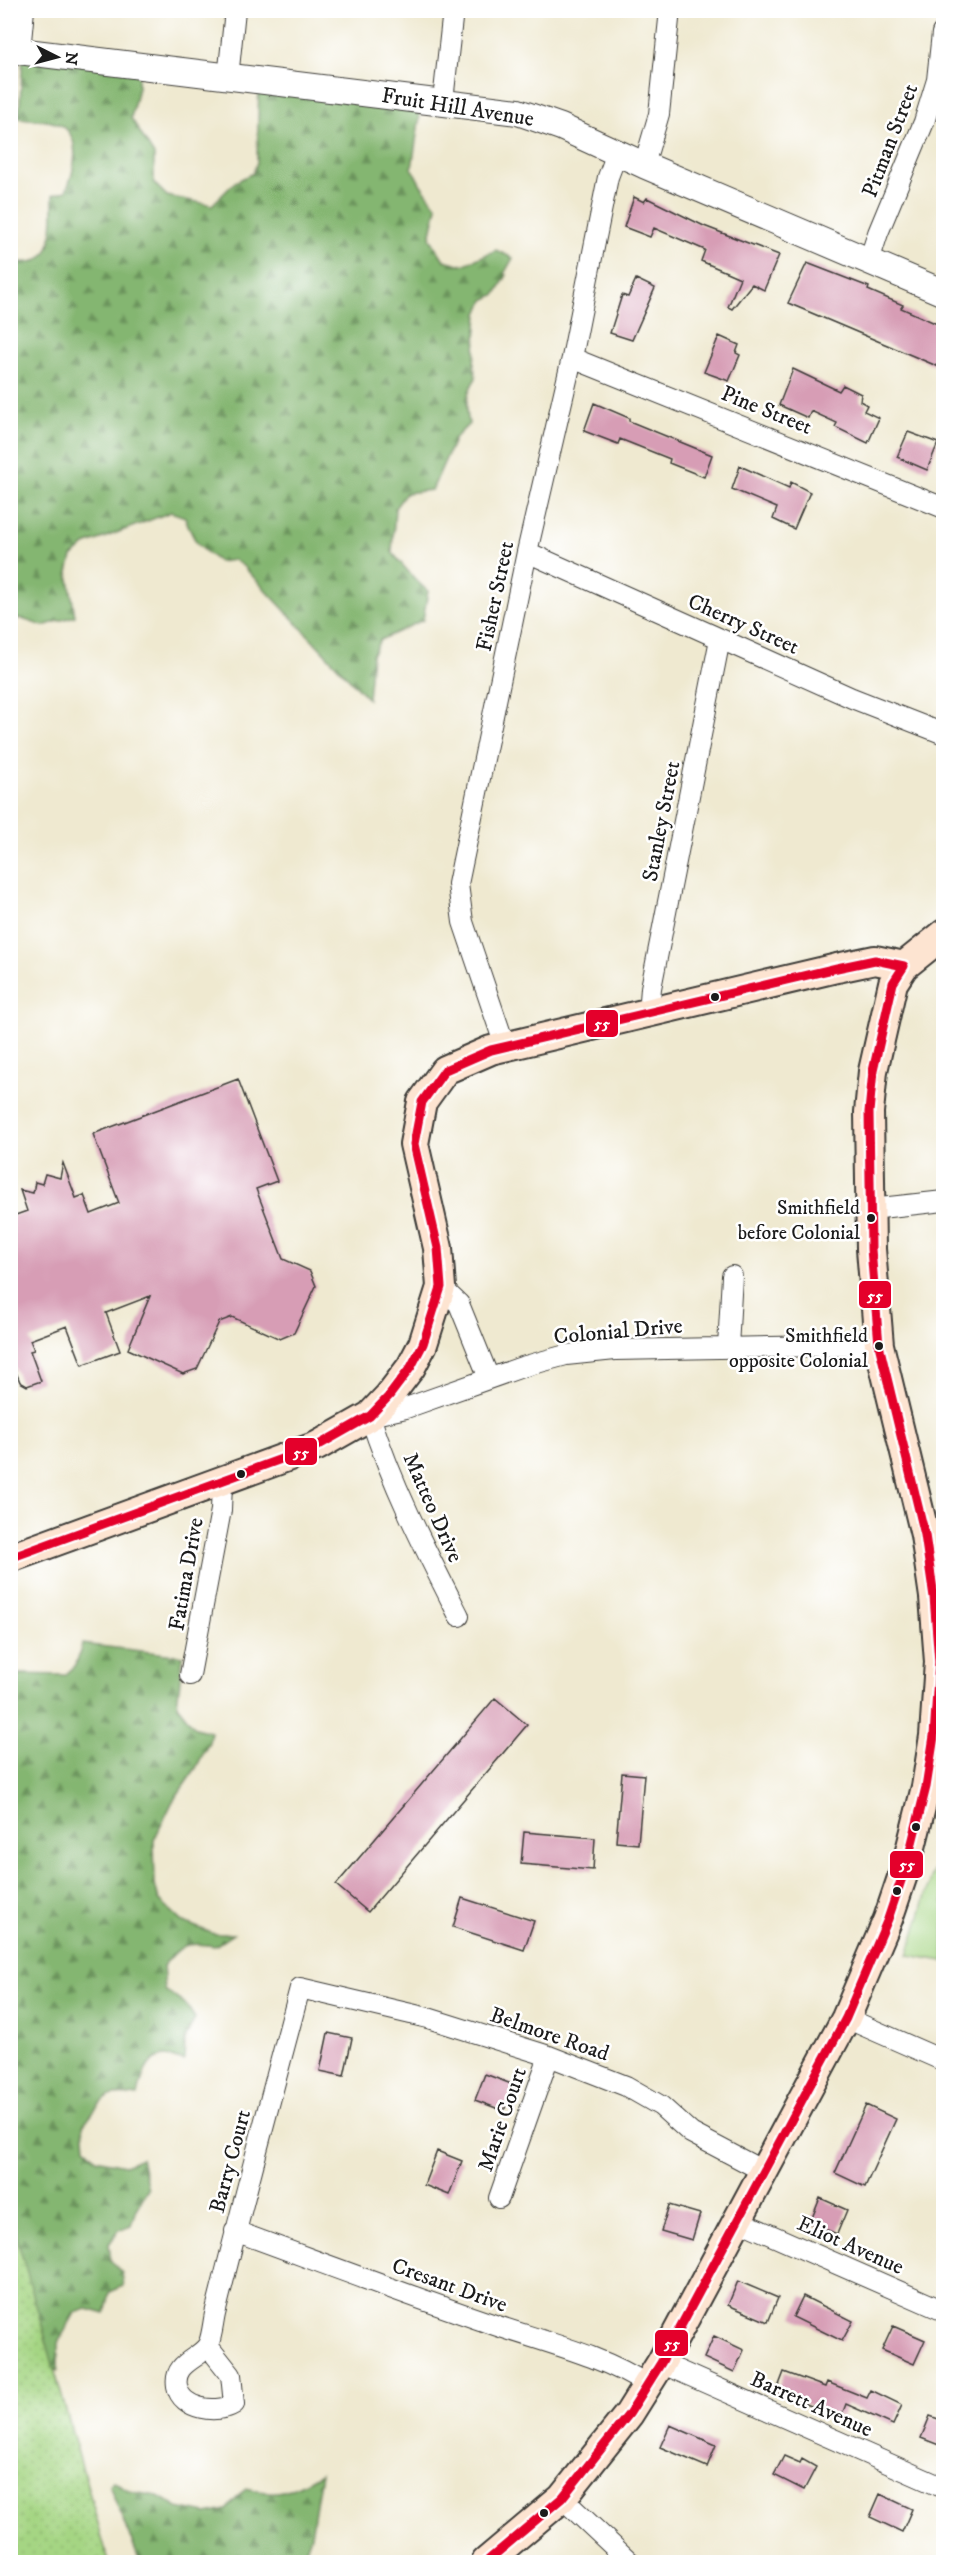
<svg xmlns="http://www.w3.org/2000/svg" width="954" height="2573" viewBox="0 0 954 2573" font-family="'IM FELL DW Pica',serif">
<defs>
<pattern id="forest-firs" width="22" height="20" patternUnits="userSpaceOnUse" patternTransform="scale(1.5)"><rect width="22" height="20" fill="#84b671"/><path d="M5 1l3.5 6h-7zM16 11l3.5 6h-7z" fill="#6b935c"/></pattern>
<pattern id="park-dots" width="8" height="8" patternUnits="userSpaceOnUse" patternTransform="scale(1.5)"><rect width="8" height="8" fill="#a5d583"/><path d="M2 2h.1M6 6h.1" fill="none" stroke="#8db671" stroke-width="1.8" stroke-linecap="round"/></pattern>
</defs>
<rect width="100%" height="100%" fill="#fff"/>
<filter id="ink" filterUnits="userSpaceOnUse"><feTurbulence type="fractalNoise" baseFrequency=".0167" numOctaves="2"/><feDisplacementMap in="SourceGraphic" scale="12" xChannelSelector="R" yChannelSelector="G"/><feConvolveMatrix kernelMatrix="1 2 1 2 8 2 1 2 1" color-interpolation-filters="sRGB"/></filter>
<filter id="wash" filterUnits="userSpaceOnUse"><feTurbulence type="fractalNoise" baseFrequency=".008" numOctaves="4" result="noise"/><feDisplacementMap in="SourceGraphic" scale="24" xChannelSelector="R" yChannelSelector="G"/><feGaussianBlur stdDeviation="1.35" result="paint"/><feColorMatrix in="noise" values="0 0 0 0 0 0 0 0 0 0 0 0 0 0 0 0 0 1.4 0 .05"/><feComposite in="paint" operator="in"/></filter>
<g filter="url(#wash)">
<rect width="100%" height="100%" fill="#efe9d0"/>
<!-- grass -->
<path fill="#a5d583" stroke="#607850" stroke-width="1.5" d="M 943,1839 L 944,1961 L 943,1961 L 908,1955 Z"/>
<!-- forest -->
<path fill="url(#forest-firs)" stroke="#506946" stroke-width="1.5" d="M 23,54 L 138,67 L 138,87 L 131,118 L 154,155 L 154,183 L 167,196 L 212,205 L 235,182 L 253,173 L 257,162 L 259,80 L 422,101 L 412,168 L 421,185 L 437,207 L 430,238 L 444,260 L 463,265 L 496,250 L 513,258 L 504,274 L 507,275 L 496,294 L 484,300 L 478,314 L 474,364 L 476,378 C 466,393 465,405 469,424 L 455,438 L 432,490 L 406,493 L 395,508 L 392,552 C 400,562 418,584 428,591 L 423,620 L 380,640 L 372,655 L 368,699 L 244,567 L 234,560 L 219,562 C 197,546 194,542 185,517 L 171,512 L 85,545 L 72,557 L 68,572 L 75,616 L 43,626 L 19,618 L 11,623 L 10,261 C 17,262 24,263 30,262 C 58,259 52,216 53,195 L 66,191 C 73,175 82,142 65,128 C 55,119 32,120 19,118 Z
M 82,1644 L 183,1656 L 177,1705 L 195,1728 L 211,1732 L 209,1742 L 196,1768 L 173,1801 L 154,1840 L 155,1884 L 159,1900 L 181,1921 L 214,1934 L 233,1934 L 215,1946 C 185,1941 182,1944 163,1966 L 165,1990 L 187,2006 L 195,2018 L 185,2040 L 184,2061 C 179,2060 171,2056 165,2056 C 146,2057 141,2081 138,2096 C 103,2090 103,2100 83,2125 L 85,2147 L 96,2159 L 125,2165 L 141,2158 L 148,2189 L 136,2209 L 131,2225 L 119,2230 L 109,2244 L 111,2261 L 122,2273 L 124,2286 L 110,2292 L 105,2314 L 87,2309 L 75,2313 L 58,2343 L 58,2371 L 42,2363 L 11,2369 L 10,1676 L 15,1674 L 65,1675 L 76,1665 Z
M 321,2473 L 311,2535 L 302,2562 L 140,2562 L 109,2485 L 113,2481 L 132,2492 L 158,2496 L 178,2508 L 206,2514 L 226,2510 L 246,2488 C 280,2498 291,2490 321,2473 Z"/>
<!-- park -->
<path fill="url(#park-dots)" stroke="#607850" stroke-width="1.5" d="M 10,2217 L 11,2217 L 109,2562 L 11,2562 Z"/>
<g id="blocks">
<!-- building -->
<path fill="#d79db5" d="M 634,197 L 644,202 L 647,198 L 704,226 L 779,255 L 764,290 L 752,284 L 732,309 L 728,307 L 740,278 L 701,261 L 705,250 L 654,228 L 650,237 L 624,227 Z
M 807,263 L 869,287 L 868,290 L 903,305 L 901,308 L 944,327 L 944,369 L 788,303 Z
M 636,279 L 655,288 L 632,340 L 610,333 L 622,295 L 628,297 Z
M 719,336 L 739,345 L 736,353 L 740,355 L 729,381 L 704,372 Z
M 793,369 L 839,391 L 843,385 L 861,394 L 860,401 L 867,405 L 864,411 L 879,418 L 868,443 L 835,427 L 837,423 L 811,411 L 808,418 L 779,405 Z
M 594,403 L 629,418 L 629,421 L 712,455 L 704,477 L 669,463 L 670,459 L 620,439 L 618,444 L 584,431 Z
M 908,432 L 938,443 L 927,470 L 897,457 Z
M 740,466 L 789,488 L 791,482 L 810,492 L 794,529 L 773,519 L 777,508 L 732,489 Z
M 238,1079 L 277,1181 L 256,1189 L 283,1259 L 310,1271 L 316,1286 L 294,1333 L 280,1339 L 232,1317 L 219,1322 L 197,1369 L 183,1374 L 128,1349 L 150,1296 L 106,1313 L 120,1351 L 82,1365 L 67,1326 L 30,1340 L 34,1350 L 30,1351 L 41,1381 L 27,1386 L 20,1382 L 10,1357 L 10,1217 L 27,1211 L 20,1190 L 33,1193 L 35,1182 L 42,1184 L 45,1174 L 60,1178 L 63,1163 L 76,1198 L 84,1195 L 91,1214 L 119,1203 L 93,1134 Z
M 495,1698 L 527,1725 L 368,1912 L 336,1885 Z
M 622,1773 L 644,1775 L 638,1844 L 616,1842 Z
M 524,1832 L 595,1838 L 593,1870 L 521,1864 Z
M 462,1898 L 534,1921 L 524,1950 L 453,1927 Z
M 328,2033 L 352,2038 L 344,2076 L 320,2071 Z
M 485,2074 L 514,2085 L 504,2111 L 475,2100 Z
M 866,2105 L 896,2119 L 865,2187 L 835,2173 Z
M 437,2151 L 462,2161 L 449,2195 L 424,2185 Z
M 820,2198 L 847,2210 L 837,2234 L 810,2223 Z
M 669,2205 L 700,2214 L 692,2240 L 661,2231 Z
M 738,2281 L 778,2298 L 768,2322 L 728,2305 Z
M 803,2296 L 853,2321 L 842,2341 L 793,2317 Z
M 893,2326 L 925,2340 L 914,2364 L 882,2350 Z
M 714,2336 L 744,2350 L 734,2372 L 704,2358 Z
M 784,2372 L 825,2387 L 827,2382 L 867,2398 L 871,2390 L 902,2405 L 893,2425 L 846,2404 L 841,2417 L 776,2393 Z
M 930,2416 L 944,2421 L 944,2447 L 921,2438 Z
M 670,2425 L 716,2445 L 707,2467 L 660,2447 Z
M 784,2456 L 800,2463 L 802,2459 L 816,2467 L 804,2490 L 774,2475 Z
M 880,2494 L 912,2509 L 902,2532 L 870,2517 Z"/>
</g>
</g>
<g filter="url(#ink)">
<use href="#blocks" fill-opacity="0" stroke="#3c3b37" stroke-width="1.5"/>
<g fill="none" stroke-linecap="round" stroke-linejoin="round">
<!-- minor casing -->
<g stroke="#3c3b37" stroke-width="22">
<path id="minor" d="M 20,51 L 24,10
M 228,78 L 235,10
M 443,101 L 453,10
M 644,165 L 659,114 L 670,10
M 869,261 L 878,233 L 924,122 L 937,80 L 942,33
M 572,358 L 944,508
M 527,552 L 852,698 L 944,734
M 649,1013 L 651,988 L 720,639
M 505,1046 L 463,922 L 458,884 L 527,552 L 572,358 L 608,177 L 617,153
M 871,1209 L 944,1201
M 441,1287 L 459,1304 L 489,1378
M 728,1347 L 732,1276
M 459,1616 C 426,1551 392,1485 370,1416 L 406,1408 L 522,1367 L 566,1355 L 615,1350 L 879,1345
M 190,1675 L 221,1510 L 222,1482
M 846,2018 L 944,2061
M 499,2198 L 549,2056
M 739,2221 L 944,2311
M 235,2231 C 320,2262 404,2294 489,2323 C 540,2341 603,2355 647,2385
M 208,2346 L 231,2375 L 234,2404 C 218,2414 181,2410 177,2386 C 173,2362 200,2359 208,2345 C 212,2337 213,2323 215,2314 C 242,2205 271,2097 300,1988 L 428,2018 L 549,2056 L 626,2086 L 661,2106 L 691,2133 L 763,2171
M 661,2363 L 944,2488
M 562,2498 L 630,2562"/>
</g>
<!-- tertiary casing -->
<g stroke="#3c3b37" stroke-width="28">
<path id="tertiary" d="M 10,50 L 518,112 L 561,127 L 644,165 L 944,293"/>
</g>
<!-- secondary casing -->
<g stroke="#3c3b37" stroke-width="32">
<path id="secondary" d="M 10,1558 L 317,1446 L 370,1416 L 389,1396 L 411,1367 L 423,1344 L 441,1287 L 438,1248 L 414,1144 L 422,1102 L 445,1070 L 491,1050 L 837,968 L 875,960 L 904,966
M 486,2562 L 562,2498 L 629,2414 L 661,2363 L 846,2018 L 888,1919 L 907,1863 L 926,1787 L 934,1736 L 939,1662 L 934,1597 L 925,1535 L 879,1345 L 871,1249 L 869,1112 L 873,1071 L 893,983 L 904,966 L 944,934"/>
</g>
<!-- minor -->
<use href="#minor" stroke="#fff" stroke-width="20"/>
<!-- tertiary -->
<use href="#tertiary" stroke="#fff" stroke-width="26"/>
<!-- secondary -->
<use href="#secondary" stroke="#fde4d1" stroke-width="28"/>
<!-- bus-1 casing -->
<g stroke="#fff" stroke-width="14">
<path id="bus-1" d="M 10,1558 L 317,1446 L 370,1416 L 389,1396 L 411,1367 L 423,1344 L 441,1287 L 438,1248 L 414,1144 L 422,1102 L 445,1070 L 491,1050 L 837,968 L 875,960 L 904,966
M 486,2562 L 562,2498 L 629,2414 L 661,2363 L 846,2018 L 888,1919 L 907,1863 L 926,1787 L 934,1736 L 939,1662 L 934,1597 L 925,1535 L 879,1345 L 871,1249 L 869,1112 L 873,1071 L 893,983 L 904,966"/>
</g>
<!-- bus-1 -->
<use href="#bus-1" stroke="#e4002b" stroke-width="9"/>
</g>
</g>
<!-- markers -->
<g fill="#1c1c1c" stroke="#fff" stroke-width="2">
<circle cx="715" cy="997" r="5"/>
<circle cx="871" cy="1218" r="5"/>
<circle cx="879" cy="1346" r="5"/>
<circle cx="241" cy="1474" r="5"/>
<circle cx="916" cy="1827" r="5"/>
<circle cx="897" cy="1891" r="5"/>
<circle cx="544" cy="2513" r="5"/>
</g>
<g text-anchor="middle" stroke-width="5" stroke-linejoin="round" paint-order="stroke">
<!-- bus labels -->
<g font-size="20" fill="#1c1c1c" stroke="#fff" text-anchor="end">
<text x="860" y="1214">Smithfield<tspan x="860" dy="25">before Colonial</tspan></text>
<text x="868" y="1342">Smithfield<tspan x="868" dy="25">opposite Colonial</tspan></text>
</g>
<!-- street labels -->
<g font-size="22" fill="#1c1c1c" stroke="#fff">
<text transform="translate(458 106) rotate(9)" y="8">Fruit Hill Avenue</text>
<text transform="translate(889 140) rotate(-69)" y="8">Pitman Street</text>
<text transform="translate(767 409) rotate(22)" y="8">Pine Street</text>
<text transform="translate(494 596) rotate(-78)" y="8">Fisher Street</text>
<text transform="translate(744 623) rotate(24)" y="8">Cherry Street</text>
<text transform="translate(660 821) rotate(-79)" y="8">Stanley Street</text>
<text transform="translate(618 1330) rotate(-5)" y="8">Colonial Drive</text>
<text transform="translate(434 1507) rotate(66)" y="8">Matteo Drive</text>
<text transform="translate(185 1574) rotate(-80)" y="8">Fatima Drive</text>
<text transform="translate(550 2033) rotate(19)" y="8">Belmore Road</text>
<text transform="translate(501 2119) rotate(-71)" y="8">Marie Court</text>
<text transform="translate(229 2161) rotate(-75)" y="8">Barry Court</text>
<text transform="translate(851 2244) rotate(24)" y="8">Eliot Avenue</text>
<text transform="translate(450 2284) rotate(20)" y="8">Cresant Drive</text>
<text transform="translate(812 2403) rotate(24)" y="8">Barrett Avenue</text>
</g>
</g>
<g stroke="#fff" stroke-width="2">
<rect x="585" y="1009" width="34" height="29" rx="6" fill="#e4002b"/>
<rect x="858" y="1280" width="34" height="29" rx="6" fill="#e4002b"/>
<rect x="284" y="1437" width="34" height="29" rx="6" fill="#e4002b"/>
<rect x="889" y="1850" width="35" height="29" rx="6" fill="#e4002b"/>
<rect x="654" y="2329" width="35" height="28" rx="6" fill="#e4002b"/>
</g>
<g font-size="16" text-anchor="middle" font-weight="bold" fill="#fff">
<text x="602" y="1029">55</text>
<text x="875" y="1301">55</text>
<text x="301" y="1458">55</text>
<text x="907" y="1870">55</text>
<text x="672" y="2349">55</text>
</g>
<!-- margin -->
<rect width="954" height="2573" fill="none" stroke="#fff" stroke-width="36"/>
<!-- north arrow -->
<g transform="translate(57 57) rotate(96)" stroke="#ffffff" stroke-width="4.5" paint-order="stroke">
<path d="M0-4.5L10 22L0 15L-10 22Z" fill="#1c1c1c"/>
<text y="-9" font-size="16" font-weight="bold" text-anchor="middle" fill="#1c1c1c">N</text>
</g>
</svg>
